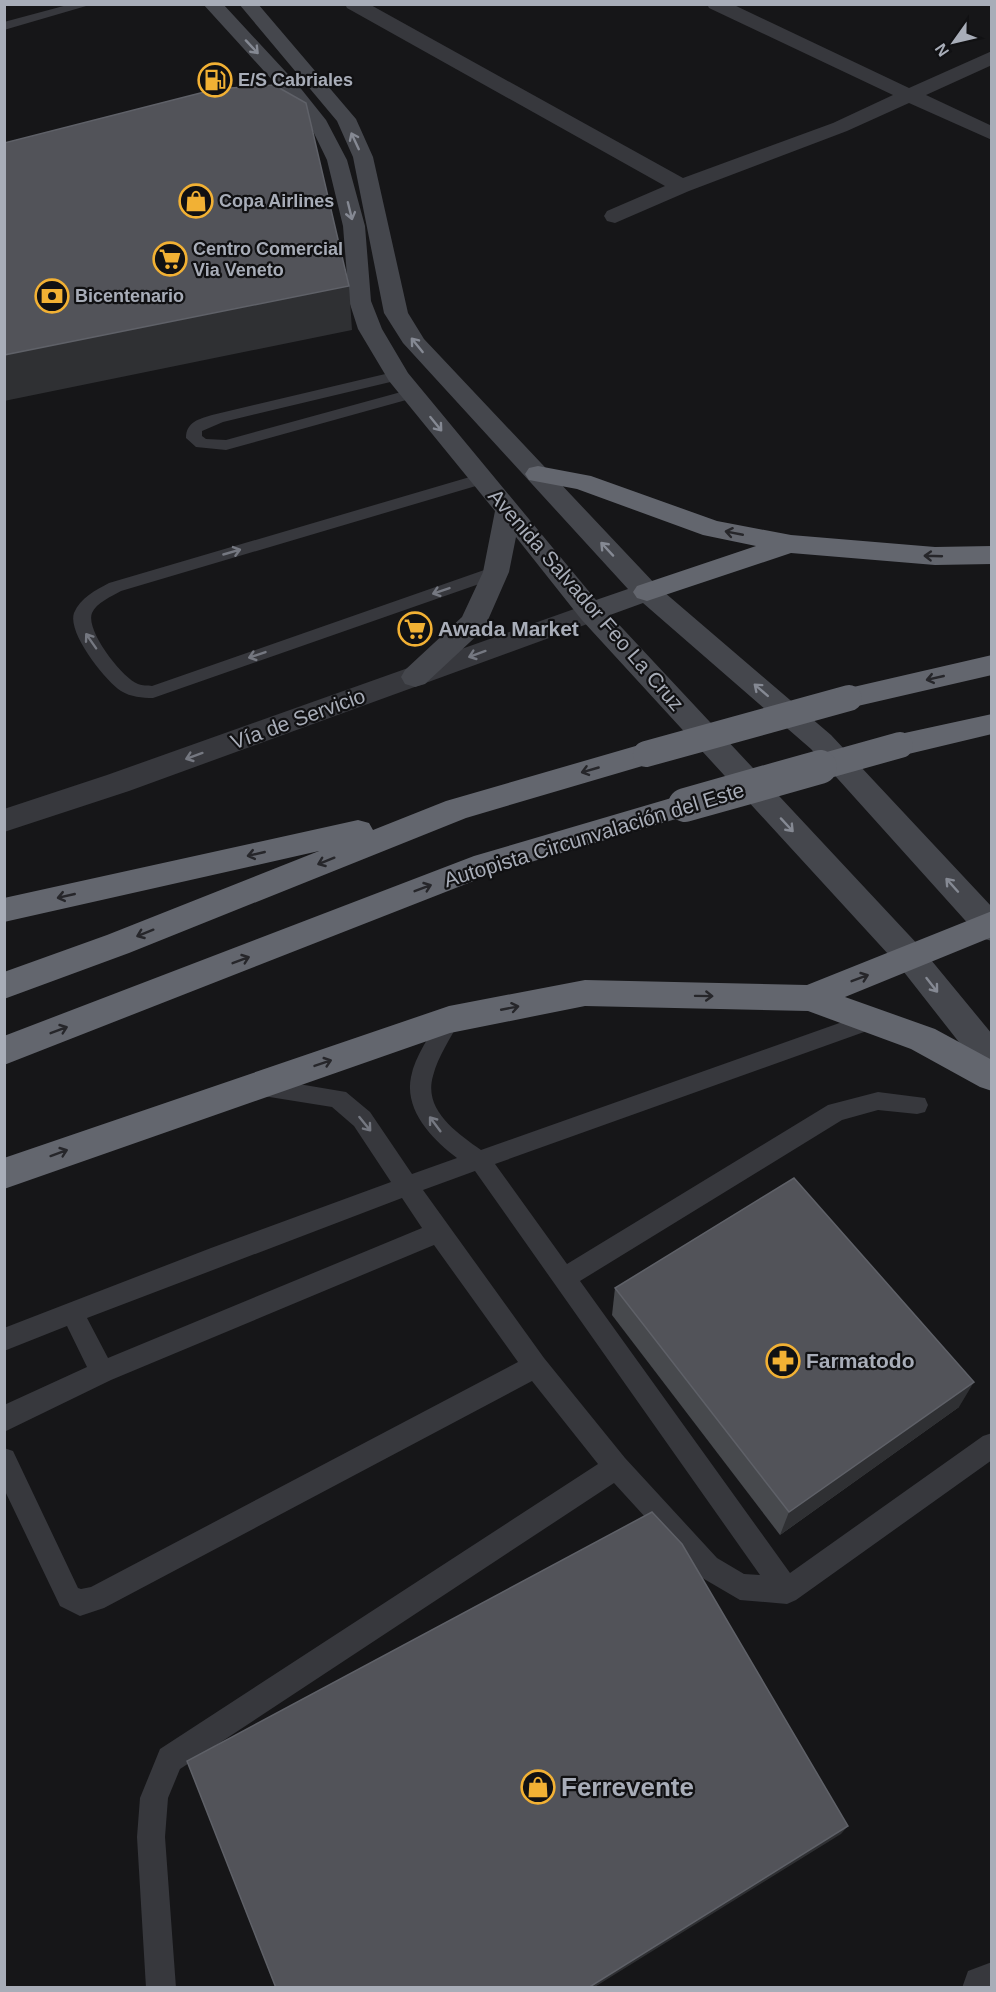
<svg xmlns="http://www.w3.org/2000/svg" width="996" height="1992" viewBox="0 0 996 1992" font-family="Helvetica,sans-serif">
<rect width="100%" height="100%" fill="#161618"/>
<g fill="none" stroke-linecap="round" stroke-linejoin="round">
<!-- lane -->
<path fill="#37383d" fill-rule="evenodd" d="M 71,4 L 93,4 L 4,30 L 4,22 Z
M 398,371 L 403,373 L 406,376 L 403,379 L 223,422 L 202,431 L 202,436 L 206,439 L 226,440 L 412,389 L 420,394 L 417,397 L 226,450 L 196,447 L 186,438 C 186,422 199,419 212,415 Z
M 480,474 L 488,479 L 486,483 L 121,591 C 112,596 96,603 92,613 C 85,630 122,678 138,684 C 142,686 148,685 152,686 L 490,568 L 502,568 L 505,572 L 502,576 L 153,698 C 142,698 131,697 121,691 C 106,681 67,633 74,613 C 80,598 96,590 109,583 Z
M 449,1011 L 457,1014 L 460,1020 C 451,1038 438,1056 433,1076 C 423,1110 457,1133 481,1150 L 862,1015 L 870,1012 L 878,1015 L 881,1021 L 878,1027 L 495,1164 L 567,1264 L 828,1105 L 878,1092 L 925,1098 L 928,1105 L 925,1112 L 917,1114 L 878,1110 L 842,1120 L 580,1281 L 790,1573 L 983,1436 L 992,1433 L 992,1460 L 796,1600 L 787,1604 L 740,1600 L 699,1576 L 614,1483 L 180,1769 L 168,1798 L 165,1837 L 176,1988 L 146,1988 L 137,1837 L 140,1798 L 160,1749 L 598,1464 L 532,1381 L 104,1608 L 80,1616 L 60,1606 L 4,1489 L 4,1448 L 13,1451 L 78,1588 L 81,1589 L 91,1587 L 518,1362 L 434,1245 L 111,1380 L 4,1432 L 4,1405 L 87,1367 L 67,1326 L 4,1351 L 4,1328 L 211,1248 L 391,1182 L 354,1126 L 332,1107 L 257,1095 L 249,1092 L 246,1086 L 249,1080 L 257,1077 L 346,1092 L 370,1112 L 412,1174 L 457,1158 C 433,1140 404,1111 411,1077 C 415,1055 432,1034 441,1014 ZM 475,1171 L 760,1575 L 744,1574 L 717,1558 L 625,1458 L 544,1358 L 423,1190 ZM 402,1198 L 422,1228 L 108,1358 L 87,1318 Z"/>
<!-- street -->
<path fill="#37383d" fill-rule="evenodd" d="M 345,4 L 369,4 L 683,178 L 833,123 L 893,95 L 709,8 L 707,4 L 732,4 L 909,88 L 992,51 L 992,65 L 926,95 L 992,126 L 992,140 L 909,103 L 847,131 L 689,191 L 615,223 L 607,221 L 604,216 L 607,211 L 665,186 L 347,8 Z
M 591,603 L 601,605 L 605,612 L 601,619 L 129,791 L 4,832 L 4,809 L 107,775 Z
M 992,1962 L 992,1988 L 962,1988 L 968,1971 Z"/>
<!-- secondary -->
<path fill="#45474d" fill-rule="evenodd" d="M 203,4 L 223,4 L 298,85 L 326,120 L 347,160 L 365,226 L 371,301 L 382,329 L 408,373 L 596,600 L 628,589 L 403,343 L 384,313 L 353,157 L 337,121 L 239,4 L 258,4 L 356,119 L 373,157 L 408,313 L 424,339 L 657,586 L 831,735 L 992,907 L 992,941 L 981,938 L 811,749 L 643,603 L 610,615 L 922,949 L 992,1034 L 992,1073 L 980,1069 L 900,967 L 581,619 L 516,537 L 509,572 L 484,629 L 425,684 L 415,687 L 405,684 L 401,677 L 405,670 L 462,617 L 483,572 L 495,511 L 389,381 L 358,329 L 349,301 L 343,226 L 327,160 L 310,125 L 284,93 Z"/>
<!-- highway -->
<path fill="#63666e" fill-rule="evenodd" d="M 538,466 L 591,476 L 717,521 L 791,535 L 935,547 L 992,546 L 992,564 L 935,565 L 791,553 L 647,601 L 637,598 L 633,592 L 637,586 L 756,546 L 703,535 L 577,489 L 529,480 L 525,474 L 529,468 Z
M 992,655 L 992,675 L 849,708 L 839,705 L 835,698 L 839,691 L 849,688 Z
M 992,714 L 992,734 L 900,756 L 890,752 L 885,745 L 890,738 L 900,734 Z
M 646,743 L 656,746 L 661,754 L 656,762 L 466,818 L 129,953 L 4,999 L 4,972 L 107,935 L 319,851 L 4,922 L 4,898 L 358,820 L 369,823 L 373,830 L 446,801 Z
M 685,794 L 696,797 L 700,805 L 696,813 L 494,873 L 4,1065 L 4,1036 L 474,856 Z
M 992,911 L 992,937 L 845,997 L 935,1029 L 992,1060 L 992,1091 L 980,1087 L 911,1049 L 808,1011 L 585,1006 L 450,1033 L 4,1189 L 4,1158 L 449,1006 L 585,980 L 807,985 Z"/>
<!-- highway-bridge-far1 -->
<path stroke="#63666e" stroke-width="26" d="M 646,754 L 849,698
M 814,769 L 900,745"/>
<!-- highway-bridge -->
<path stroke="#63666e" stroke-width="34" d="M 685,805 L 820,767"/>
</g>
<!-- wall -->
<path fill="#47494d" d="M 615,1288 L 959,1407 L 780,1535 L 612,1315 Z"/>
<!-- shaded-wall -->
<path fill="#2f3033" d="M 349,286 L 352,330 L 4,401 L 4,355 Z
M 974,1382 L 959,1407 L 780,1535 L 789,1512 Z
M 848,1826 L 841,1834 L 593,1988 L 588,1988 Z"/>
<!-- building -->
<path fill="#525359" stroke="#5f6168" stroke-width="1.5" d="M 274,85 L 306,103 L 349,286 L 4,355 L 4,143 L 216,89 Z
M 794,1178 L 974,1382 L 789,1512 L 615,1288 Z
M 652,1512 L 682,1544 L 848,1826 L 588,1988 L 276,1988 L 187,1761 Z"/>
<!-- one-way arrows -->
<defs><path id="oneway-shaft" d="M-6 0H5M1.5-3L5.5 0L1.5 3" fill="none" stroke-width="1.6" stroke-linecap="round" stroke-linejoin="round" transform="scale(1.5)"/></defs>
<g stroke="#858993">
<use href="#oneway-shaft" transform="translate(252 47) rotate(47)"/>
<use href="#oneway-shaft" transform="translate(355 141) rotate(-115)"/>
<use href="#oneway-shaft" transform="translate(350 211) rotate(76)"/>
<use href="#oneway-shaft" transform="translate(417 345) rotate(-129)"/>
<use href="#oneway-shaft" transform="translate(436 424) rotate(51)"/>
<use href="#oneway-shaft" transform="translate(607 549) rotate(-133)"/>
<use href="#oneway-shaft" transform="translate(761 690) rotate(-139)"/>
<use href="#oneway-shaft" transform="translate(787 825) rotate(47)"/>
<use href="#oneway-shaft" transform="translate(952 885) rotate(-132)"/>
<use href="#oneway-shaft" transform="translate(932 985) rotate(52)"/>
</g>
<g stroke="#26262a">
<use href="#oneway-shaft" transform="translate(734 533) rotate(-169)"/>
<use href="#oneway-shaft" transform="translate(933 556) rotate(-178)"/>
<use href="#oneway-shaft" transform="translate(935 678) rotate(167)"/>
<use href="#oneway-shaft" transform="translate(590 770) rotate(164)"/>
<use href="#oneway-shaft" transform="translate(256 854) rotate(167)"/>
<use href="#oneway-shaft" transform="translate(326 861) rotate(158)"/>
<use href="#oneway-shaft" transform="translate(423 888) rotate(-21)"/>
<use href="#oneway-shaft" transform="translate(66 896) rotate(167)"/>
<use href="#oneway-shaft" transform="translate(145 933) rotate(158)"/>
<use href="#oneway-shaft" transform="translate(241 960) rotate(-21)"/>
<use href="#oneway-shaft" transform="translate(860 978) rotate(-21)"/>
<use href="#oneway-shaft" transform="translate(704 996) rotate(1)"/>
<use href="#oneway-shaft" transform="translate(510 1008) rotate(-11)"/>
<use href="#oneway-shaft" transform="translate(59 1030) rotate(-21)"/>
<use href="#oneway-shaft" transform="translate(323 1063) rotate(-19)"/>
<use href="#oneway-shaft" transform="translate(59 1153) rotate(-20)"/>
</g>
<g stroke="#757881">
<use href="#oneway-shaft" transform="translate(232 552) rotate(-16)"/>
<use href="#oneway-shaft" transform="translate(441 591) rotate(161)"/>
<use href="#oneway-shaft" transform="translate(91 641) rotate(-125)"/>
<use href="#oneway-shaft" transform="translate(477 654) rotate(160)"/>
<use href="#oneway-shaft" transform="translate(257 655) rotate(161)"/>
<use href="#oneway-shaft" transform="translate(194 756) rotate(160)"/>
<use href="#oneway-shaft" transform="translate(365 1124) rotate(51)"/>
<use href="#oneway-shaft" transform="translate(435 1124) rotate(-127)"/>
</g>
<!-- icons -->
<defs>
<g id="fuel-ring" transform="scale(1.725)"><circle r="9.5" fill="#111113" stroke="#f2b134" stroke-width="1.5"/><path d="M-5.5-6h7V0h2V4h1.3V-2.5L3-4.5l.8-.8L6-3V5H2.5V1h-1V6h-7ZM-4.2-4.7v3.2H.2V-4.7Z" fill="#f2b134"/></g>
<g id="shop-ring" transform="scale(1.725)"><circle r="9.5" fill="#111113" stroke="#f2b134" stroke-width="1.5"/><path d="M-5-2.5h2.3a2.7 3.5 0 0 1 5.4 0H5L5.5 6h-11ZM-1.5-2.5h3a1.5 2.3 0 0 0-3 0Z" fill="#f2b134"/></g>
<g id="supermarket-ring" transform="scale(1.725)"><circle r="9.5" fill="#111113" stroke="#f2b134" stroke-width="1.5"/><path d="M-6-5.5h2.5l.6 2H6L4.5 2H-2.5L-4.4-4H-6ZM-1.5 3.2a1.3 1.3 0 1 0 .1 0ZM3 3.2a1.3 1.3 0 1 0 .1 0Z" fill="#f2b134"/></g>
<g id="bank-ring" transform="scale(1.725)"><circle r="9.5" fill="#111113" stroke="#f2b134" stroke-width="1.5"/><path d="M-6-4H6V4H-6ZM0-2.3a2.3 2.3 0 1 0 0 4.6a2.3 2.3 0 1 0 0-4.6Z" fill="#f2b134"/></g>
<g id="pharmacy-ring" transform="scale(1.725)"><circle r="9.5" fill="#111113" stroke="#f2b134" stroke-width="1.5"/><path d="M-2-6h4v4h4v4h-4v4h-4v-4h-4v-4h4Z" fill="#f2b134"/></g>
</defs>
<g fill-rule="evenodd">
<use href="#fuel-ring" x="215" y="80"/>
<use href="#shop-ring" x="196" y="201"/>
<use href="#supermarket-ring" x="170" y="259"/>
<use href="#bank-ring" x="52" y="296"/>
<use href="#supermarket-ring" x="415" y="629"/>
<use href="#pharmacy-ring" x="783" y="1361"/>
<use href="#shop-ring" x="538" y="1787"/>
</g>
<g text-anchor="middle" stroke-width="4.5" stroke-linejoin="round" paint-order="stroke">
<!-- far-poi labels -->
<g font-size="18" font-weight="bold" fill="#a8adb8" stroke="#111113" text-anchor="start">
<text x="238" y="86">E/S Cabriales</text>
<text x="219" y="207">Copa Airlines</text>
<text x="193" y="255">Centro Comercial<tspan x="193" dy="21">Via Veneto</tspan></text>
<text x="75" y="302">Bicentenario</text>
</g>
<!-- street labels -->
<g font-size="21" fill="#a8adb8" stroke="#111113">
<text transform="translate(586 600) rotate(49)" y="7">Avenida Salvador Feo La Cruz</text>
<text transform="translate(298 719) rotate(-20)" y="7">Vía de Servicio</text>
<text transform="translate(594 835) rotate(-17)" y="7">Autopista Circunvalación del Este</text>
</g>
<!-- poi labels -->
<g font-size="21" font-weight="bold" fill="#a8adb8" stroke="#111113" text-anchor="start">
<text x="438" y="636">Awada Market</text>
<text x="806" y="1368">Farmatodo</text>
</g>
<!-- near-poi labels -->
<g font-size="26" font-weight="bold" fill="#a8adb8" stroke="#111113" text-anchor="start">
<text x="561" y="1796">Ferrevente</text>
</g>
</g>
<!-- border -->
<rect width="996" height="1992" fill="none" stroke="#a8adb8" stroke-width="12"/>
<!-- north arrow -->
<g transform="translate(954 42) rotate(236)" stroke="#111113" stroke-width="4.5" paint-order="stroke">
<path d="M0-4.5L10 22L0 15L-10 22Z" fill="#a8adb8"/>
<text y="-9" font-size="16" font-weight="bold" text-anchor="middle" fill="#a8adb8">N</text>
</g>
</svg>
